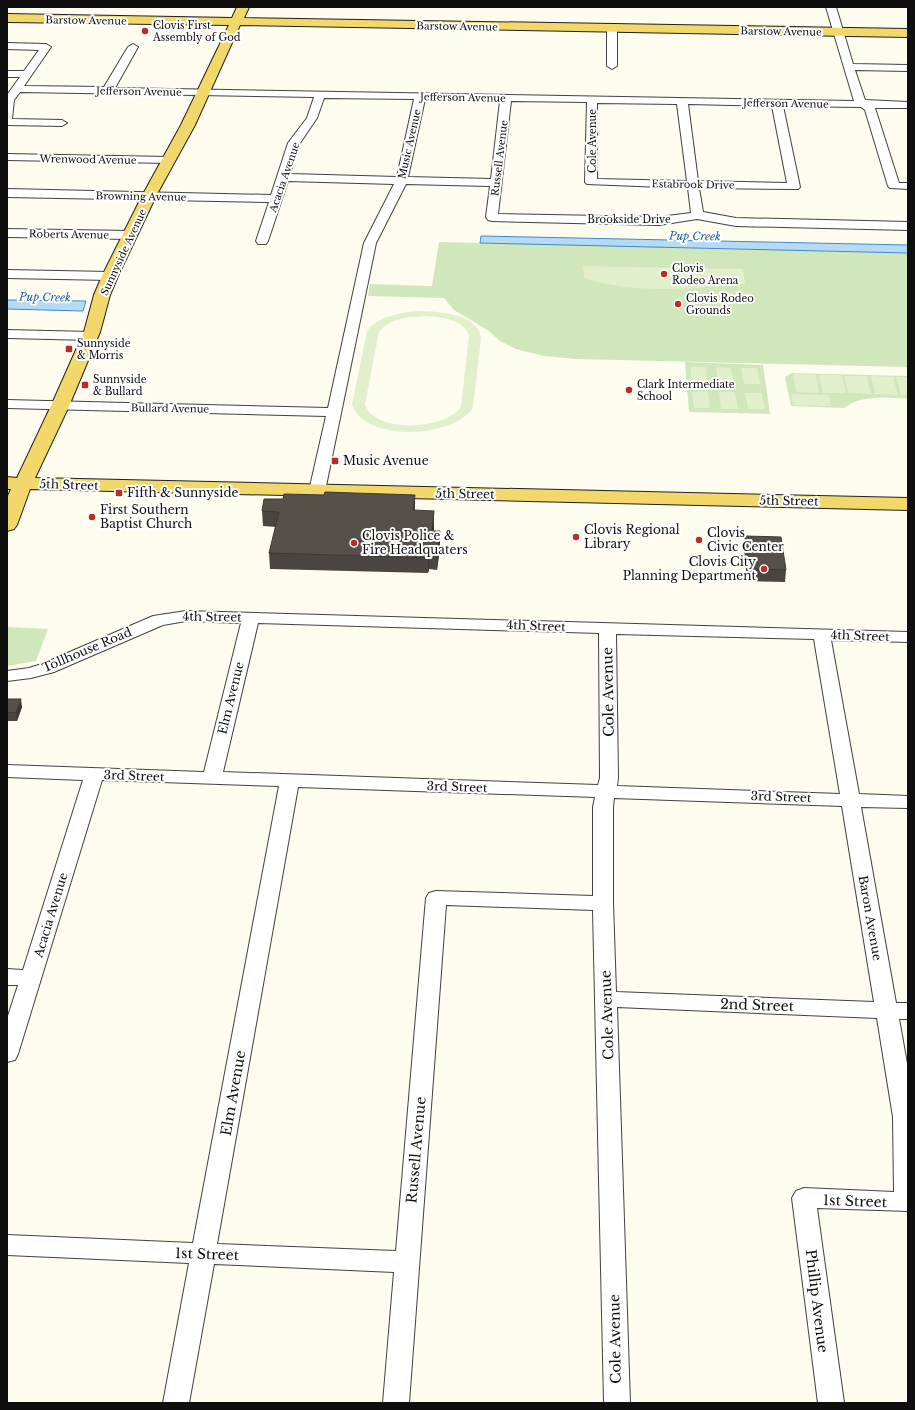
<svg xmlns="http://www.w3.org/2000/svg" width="915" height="1410" viewBox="0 0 915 1410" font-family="'Libre Baskerville',serif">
<rect width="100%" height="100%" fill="#fefcef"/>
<!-- green -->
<path fill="#cfe7ba" d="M 439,242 L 908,253 L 908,367 L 576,359 L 544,356 L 516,349 L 500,341 L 489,331 L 454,310 L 444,298 L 368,296 L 370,284 L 432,286 Z
M 685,362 L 763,365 L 770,414 L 689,412 Z
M 792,373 L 908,376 L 908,399 C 888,397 860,395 844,408 L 791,406 L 785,377 Z
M 7,627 L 48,629 L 36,661 L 7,666 Z"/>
<!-- pitch -->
<path fill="#e1efcc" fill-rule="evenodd" d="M 583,266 L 743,269 L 745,284 C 695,288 633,295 584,278 Z
M 418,311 C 437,311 479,314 481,338 L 473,408 C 454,438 363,443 352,404 L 367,331 C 379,316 400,313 418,311 ZM 426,316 C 441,317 463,319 469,335 L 461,407 C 445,430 374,434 365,404 L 379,332 C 389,318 410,317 426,316 Z
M 690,367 L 706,367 L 708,383 L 692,383 Z
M 716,367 L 731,368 L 734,383 L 718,383 Z
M 741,368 L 757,368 L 760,384 L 744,384 Z
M 793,374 L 816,375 L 819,393 L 796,392 Z
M 819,375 L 842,375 L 846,393 L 823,393 Z
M 844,376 L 867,376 L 871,394 L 848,393 Z
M 871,376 L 893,377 L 898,395 L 875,394 Z
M 896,377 L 908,377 L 908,395 L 901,395 Z
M 692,392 L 708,392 L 710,408 L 694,408 Z
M 719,392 L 735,392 L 738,409 L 721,409 Z
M 745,393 L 762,393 L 765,409 L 748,409 Z
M 791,394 L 829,395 L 831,406 L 793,405 Z"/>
<!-- water -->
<path fill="#b6daf3" stroke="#408bc7" d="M 481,236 L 908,245 L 908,253 L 480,243 Z
M 7,300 L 86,301 L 83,311 L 7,309 Z"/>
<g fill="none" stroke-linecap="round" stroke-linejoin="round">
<!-- minor casing -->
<g stroke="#414141" stroke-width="2">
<path id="minor" d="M 826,7 L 836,7 L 853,64 L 908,65 L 908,71 L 855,70 L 865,100 L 908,102 L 908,108 L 875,108 L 899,183 L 908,183 L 908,189 L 890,188 L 888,186 L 865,110 L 861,107 L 783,106 L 800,187 L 798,189 L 699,188 L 703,212 L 736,218 L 908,222 L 908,230 L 736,226 L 697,219 L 659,225 L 492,221 L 488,220 L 486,217 L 490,186 L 406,184 L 376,243 L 325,491 L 322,494 L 317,496 L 312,494 L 309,491 L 326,416 L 7,408 L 7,400 L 328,408 L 364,243 L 394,184 L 288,181 L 268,241 L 266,244 L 258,244 L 256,241 L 269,202 L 7,197 L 7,189 L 271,195 L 288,143 L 307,118 L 314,97 L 20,92 L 14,100 L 12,119 L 62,120 L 67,123 L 62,126 L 7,125 L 7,95 L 20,77 L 7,77 L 7,71 L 24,71 L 39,50 L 7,49 L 7,43 L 46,44 L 51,47 L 24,86 L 104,87 L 128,47 L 133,44 L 138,47 L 115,88 L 854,101 ZM 324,98 L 414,99 L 397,177 L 290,174 L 300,143 L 317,118 ZM 425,99 L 500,101 L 491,179 L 408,177 ZM 511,101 L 587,102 L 585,182 L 587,184 L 688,188 L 691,213 L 659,217 L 498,214 ZM 597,103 L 677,104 L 687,181 L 597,179 ZM 688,104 L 772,106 L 787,183 L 698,181 Z
M 612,25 L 617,28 L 617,66 L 612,69 L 607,66 L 607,28 Z
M 7,154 L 169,157 L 173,158 L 175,160 L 173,162 L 169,163 L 7,160 Z
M 7,229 L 130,231 L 134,232 L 136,235 L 134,238 L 130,239 L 7,237 Z
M 7,270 L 110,272 L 115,273 L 116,276 L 115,279 L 110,280 L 7,278 Z
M 7,330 L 91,332 L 96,333 L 98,336 L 96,339 L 91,340 L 7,338 Z
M 186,611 L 908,632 L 908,642 L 831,640 L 859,794 L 908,796 L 908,808 L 861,807 L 896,1003 L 908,1003 L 908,1019 L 899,1019 L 908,1069 L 908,1211 L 817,1208 L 844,1403 L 818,1403 L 792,1198 L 796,1191 L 804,1188 L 894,1192 L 893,1117 L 877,1018 L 617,1007 L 630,1403 L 604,1403 L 593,910 L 446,905 L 409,1403 L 383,1403 L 394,1272 L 214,1264 L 189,1403 L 163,1403 L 189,1263 L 7,1255 L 7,1235 L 193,1243 L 279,786 L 102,780 L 18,1054 L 15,1060 L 7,1062 L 7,1019 L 18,985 L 7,985 L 7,969 L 23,970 L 83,780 L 7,777 L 7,765 L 204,772 L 241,623 L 186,621 L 163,625 L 54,672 L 31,678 L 7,681 L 7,671 L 29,668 L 42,664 L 153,616 ZM 258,623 L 599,633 L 600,778 L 598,785 L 223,772 ZM 616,634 L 814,639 L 840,794 L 617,786 L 618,778 ZM 298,787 L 595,797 L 593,807 L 593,896 L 436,891 L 429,893 L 426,898 L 396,1251 L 217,1244 ZM 614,798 L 842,806 L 874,1002 L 616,992 L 613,903 L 613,807 Z"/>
</g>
<!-- major casing -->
<g stroke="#1f1f1f" stroke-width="2">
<path id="major" d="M 237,7 L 249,7 L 244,18 L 908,29 L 908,37 L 240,25 L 195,125 L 156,196 L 118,276 L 110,295 L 100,332 L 69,406 L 35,478 L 908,498 L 908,510 L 30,489 L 17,525 L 14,529 L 7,531 L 7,498 L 11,489 L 7,489 L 7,477 L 17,478 L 51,406 L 84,332 L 94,295 L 102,276 L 142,196 L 181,125 L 229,25 L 7,22 L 7,14 L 232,18 Z"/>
</g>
<!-- minor -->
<use href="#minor" fill="#fff" fill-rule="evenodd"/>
<!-- major -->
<use href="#major" fill="#f2d86b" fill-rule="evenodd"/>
</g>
<!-- wall -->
<path fill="#4a4540" d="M 283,499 L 415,511 L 434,511 L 434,531 L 440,547 L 437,570 L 429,569 L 428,573 L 270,569 L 269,553 L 276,527 L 263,526 L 262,511 Z
M 745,536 L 786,570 L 785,582 L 747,581 L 744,548 Z
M 7,699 L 22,707 L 17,721 L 7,721 Z"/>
<!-- shaded-wall -->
<path fill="#3c3834" d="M 415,495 L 415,510 L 413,510 Z
M 434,511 L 434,526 L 432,547 L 432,531 Z
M 440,531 L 440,547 L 437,570 L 437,554 Z
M 429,554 L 429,569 L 428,573 L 428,558 Z
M 21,699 L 22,707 L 17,721 L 16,713 Z"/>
<!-- building -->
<path fill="#56504b" stroke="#3c3834" d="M 325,492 L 415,495 L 413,510 L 434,511 L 432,531 L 440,531 L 437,554 L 429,554 L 428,558 L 269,553 L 279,512 L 262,511 L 264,499 L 283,499 L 284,494 L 324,495 Z
M 745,536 L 781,537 L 786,570 L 749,569 Z
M 7,699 L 21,699 L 16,713 L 7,712 Z"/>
<!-- markers -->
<g fill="#b82c2c" stroke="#fff" stroke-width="1.5">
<circle cx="145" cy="31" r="4"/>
<circle cx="664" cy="274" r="4"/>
<circle cx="678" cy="304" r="4"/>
<rect x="65" y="345" width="8" height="8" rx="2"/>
<rect x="81" y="381" width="8" height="8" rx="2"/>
<circle cx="629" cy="390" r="4"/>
<rect x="331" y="457" width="8" height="8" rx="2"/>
<rect x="115" y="489" width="8" height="8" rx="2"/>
<circle cx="92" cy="517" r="4"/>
<circle cx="576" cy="537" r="4"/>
<circle cx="699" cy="540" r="4"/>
<circle cx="354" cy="543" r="4"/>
<circle cx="764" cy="569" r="4"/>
</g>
<g text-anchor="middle" stroke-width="4" stroke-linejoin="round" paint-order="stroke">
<!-- far-street labels -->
<g font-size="10" fill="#0e0e0e" stroke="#fff">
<text transform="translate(86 20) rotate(1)" y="4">Barstow Avenue</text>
<text transform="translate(457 26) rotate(1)" y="4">Barstow Avenue</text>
<text transform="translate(781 31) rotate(1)" y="4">Barstow Avenue</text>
<text transform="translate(139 91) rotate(1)" y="4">Jefferson Avenue</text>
<text transform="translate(463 97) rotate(1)" y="4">Jefferson Avenue</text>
<text transform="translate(786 103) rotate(1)" y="4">Jefferson Avenue</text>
<text transform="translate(592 141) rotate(-90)" y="4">Cole Avenue</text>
<text transform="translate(409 144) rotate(-77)" y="4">Music Avenue</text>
<text transform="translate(499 158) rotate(-83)" y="4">Russell Avenue</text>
<text transform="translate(88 159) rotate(1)" y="4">Wrenwood Avenue</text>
<text transform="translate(284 177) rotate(-71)" y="4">Acacia Avenue</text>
<text transform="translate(693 184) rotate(1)" y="4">Estabrook Drive</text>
<text transform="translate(141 196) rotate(1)" y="4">Browning Avenue</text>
<text x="629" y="223">Brookside Drive</text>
<text transform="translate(69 234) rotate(1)" y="4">Roberts Avenue</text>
<text transform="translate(123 252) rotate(-65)" y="4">Sunnyside Avenue</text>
<text transform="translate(170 408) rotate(1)" y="4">Bullard Avenue</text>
</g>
<!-- far-poi labels -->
<g font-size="10" fill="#0e0e0e" stroke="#fff" text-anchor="start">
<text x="153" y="29">Clovis First<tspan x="153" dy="12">Assembly of God</tspan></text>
<text x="672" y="272">Clovis<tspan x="672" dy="12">Rodeo Arena</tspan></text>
<text x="686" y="302">Clovis Rodeo<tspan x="686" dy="12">Grounds</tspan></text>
<text x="77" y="347">Sunnyside<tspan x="77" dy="12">&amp; Morris</tspan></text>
<text x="93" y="383">Sunnyside<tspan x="93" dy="12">&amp; Bullard</tspan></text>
<text x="637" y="388">Clark Intermediate<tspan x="637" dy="12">School</tspan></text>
</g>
<!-- far-water labels -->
<g font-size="11" font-style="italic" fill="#1c5d9a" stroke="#fff">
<text transform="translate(695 236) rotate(1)" y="4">Pup Creek</text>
<text transform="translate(45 297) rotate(1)" y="4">Pup Creek</text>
</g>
<!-- poi labels -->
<g font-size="12" fill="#0e0e0e" stroke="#fff" text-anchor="start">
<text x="343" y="465">Music Avenue</text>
<text x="127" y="497">Fifth &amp; Sunnyside</text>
<text x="100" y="514">First Southern<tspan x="100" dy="14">Baptist Church</tspan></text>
<text x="584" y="534">Clovis Regional<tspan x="584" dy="14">Library</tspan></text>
<text x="707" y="537">Clovis<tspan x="707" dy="14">Civic Center</tspan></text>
<text x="362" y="540">Clovis Police &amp;<tspan x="362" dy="14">Fire Headquaters</tspan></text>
<text x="756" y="566" text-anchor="end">Clovis City<tspan x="756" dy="14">Planning Department</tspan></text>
</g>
<!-- street labels -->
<g font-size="12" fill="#0e0e0e" stroke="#fff">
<text transform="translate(69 485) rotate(2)" y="4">5th Street</text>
<text transform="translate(465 494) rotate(1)" y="4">5th Street</text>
<text transform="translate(789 501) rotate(1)" y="4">5th Street</text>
<text transform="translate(212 617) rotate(1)" y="4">4th Street</text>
<text transform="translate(536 626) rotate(2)" y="4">4th Street</text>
<text transform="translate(860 636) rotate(2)" y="4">4th Street</text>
<text transform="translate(87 650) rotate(-23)" y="4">Tollhouse Road</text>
<text transform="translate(231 698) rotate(-76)" y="4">Elm Avenue</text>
<text transform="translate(134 776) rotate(2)" y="4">3rd Street</text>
<text transform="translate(457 787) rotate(2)" y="4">3rd Street</text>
<text transform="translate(781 797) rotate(2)" y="4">3rd Street</text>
<text transform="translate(51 915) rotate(-73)" y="4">Acacia Avenue</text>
<text transform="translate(870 918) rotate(80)" y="4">Baron Avenue</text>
</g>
<!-- near-street labels -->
<g font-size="14" fill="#0e0e0e" stroke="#fff">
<text transform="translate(608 692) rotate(-91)" y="5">Cole Avenue</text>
<text transform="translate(757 1005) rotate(2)" y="5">2nd Street</text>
<text transform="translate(607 1015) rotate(-92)" y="5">Cole Avenue</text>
<text transform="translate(233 1093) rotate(-80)" y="5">Elm Avenue</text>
<text transform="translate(416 1150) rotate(-85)" y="5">Russell Avenue</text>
<text transform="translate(855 1201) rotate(2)" y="5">1st Street</text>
<text transform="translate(207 1254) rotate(2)" y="5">1st Street</text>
<text transform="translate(817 1301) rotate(83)" y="5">Phillip Avenue</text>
<text transform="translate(615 1339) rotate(-91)" y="5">Cole Avenue</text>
</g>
</g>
<!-- border -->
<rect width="915" height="1410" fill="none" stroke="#0e0e0e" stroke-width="16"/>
</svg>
